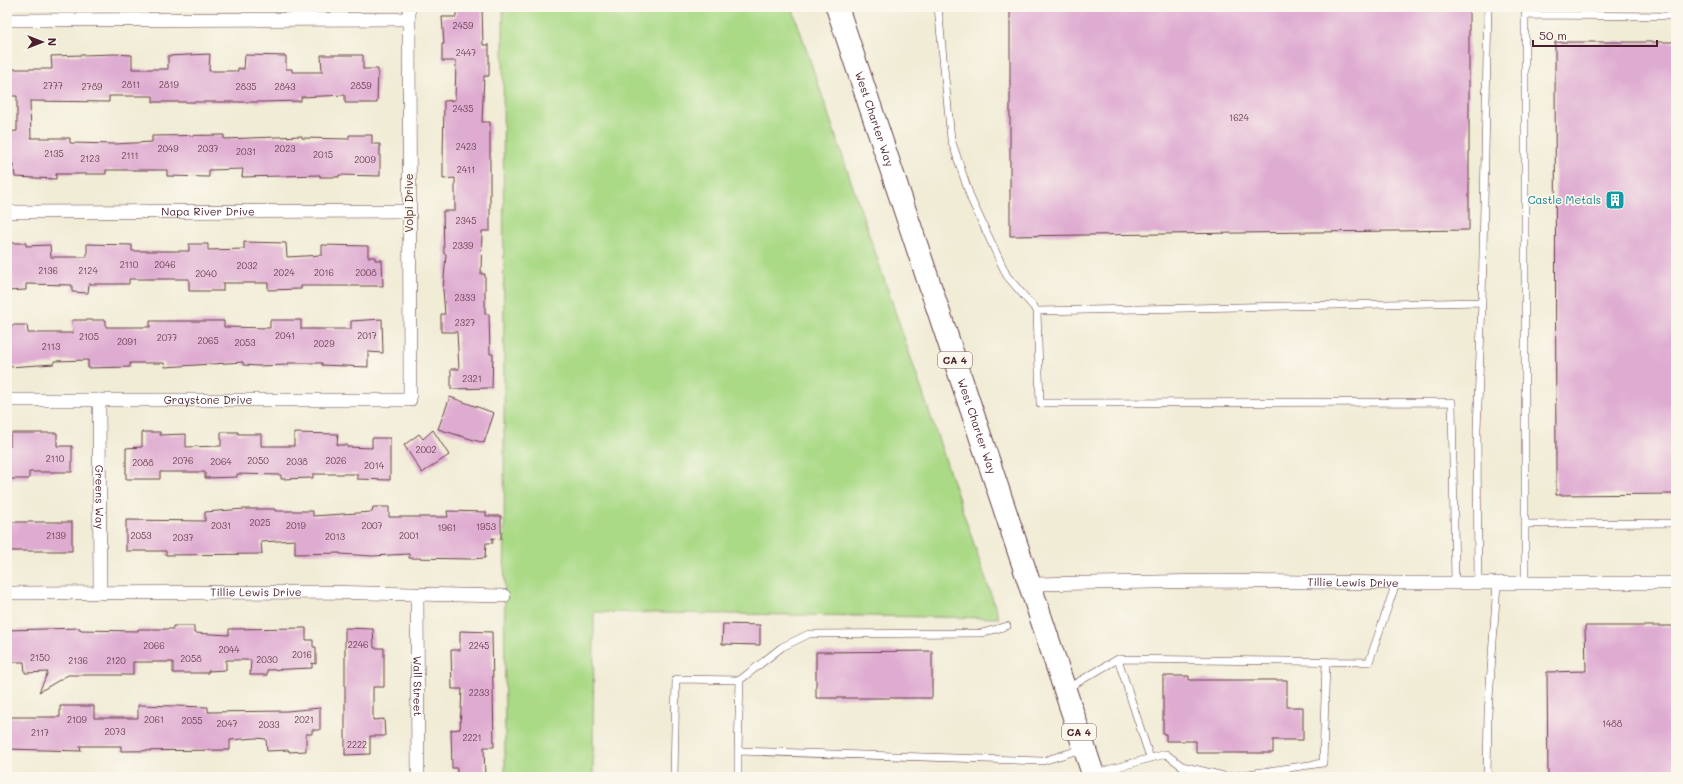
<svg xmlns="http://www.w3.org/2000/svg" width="1683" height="784" viewBox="0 0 1683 784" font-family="Mali,sans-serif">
<rect width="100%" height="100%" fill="#fbf7ec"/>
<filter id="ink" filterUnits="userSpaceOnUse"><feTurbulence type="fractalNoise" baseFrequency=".025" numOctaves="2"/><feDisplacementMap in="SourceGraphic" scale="8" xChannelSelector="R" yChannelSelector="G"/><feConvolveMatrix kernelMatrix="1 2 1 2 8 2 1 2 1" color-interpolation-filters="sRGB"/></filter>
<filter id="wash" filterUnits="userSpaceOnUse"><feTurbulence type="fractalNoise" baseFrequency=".012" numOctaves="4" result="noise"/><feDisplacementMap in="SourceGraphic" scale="16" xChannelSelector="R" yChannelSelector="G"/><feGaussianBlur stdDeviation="0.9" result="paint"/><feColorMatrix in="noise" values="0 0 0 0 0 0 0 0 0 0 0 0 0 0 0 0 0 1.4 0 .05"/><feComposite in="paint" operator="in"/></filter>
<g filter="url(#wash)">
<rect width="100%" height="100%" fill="#f1ecd6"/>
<!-- green -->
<path fill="#abda87" stroke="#7a7c59" d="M 503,7 L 792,7 L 999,618 L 594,612 L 593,777 L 505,777 Z"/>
<g id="blocks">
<!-- building -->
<path fill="#dfacd1" d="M 456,7 L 482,7 L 483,45 L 489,45 L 489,76 L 484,76 L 482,122 L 490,122 L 490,231 L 482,231 L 481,274 L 485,274 L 485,314 L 489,314 L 490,354 L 493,354 L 492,388 L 451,389 L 451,369 L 459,369 L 457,332 L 441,332 L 441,314 L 445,314 L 443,290 L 446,254 L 444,254 L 443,211 L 455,211 L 455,178 L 443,179 L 443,161 L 444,101 L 455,100 L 456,61 L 442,61 L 442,44 L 444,44 L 442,17 L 456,17 Z
M 1010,7 L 1469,7 L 1469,230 L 1010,236 Z
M 1555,42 L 1676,42 L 1676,494 L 1556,495 Z
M 114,54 L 132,55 L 132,69 L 168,69 L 168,56 L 210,54 L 209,71 L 238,71 L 238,68 L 244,69 L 245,55 L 286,56 L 286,69 L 292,69 L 292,72 L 322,72 L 321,55 L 363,55 L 363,69 L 378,69 L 377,103 L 345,103 L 345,95 L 301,97 L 301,101 L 262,102 L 153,102 L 153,96 L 109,96 L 109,102 L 30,101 L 31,138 L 70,138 L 70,143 L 115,144 L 152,142 L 152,136 L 224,135 L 224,139 L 302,136 L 302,138 L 349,139 L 349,135 L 372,135 L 372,144 L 380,144 L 380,176 L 339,175 L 339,177 L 320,177 L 320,175 L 242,177 L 243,169 L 209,170 L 209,177 L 167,176 L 167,170 L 106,170 L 106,174 L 56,174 L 56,179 L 15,177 L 14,166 L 7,165 L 7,132 L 17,131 L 17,96 L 7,96 L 7,69 L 52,69 L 51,56 Z
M 244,242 L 286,243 L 287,257 L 322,255 L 322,245 L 368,246 L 368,257 L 375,257 L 375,260 L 382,260 L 383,286 L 301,286 L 301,289 L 268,290 L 268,283 L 223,283 L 223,291 L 189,291 L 189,279 L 129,279 L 129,284 L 89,284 L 88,293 L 72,292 L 72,285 L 26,284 L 26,290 L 7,291 L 9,243 L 26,243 L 26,246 L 50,245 L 51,257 L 87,257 L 87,244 L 132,245 L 132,251 L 189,251 L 189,244 L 208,244 L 208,250 L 244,249 Z
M 382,319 L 383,353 L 368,352 L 368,367 L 322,365 L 322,363 L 288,363 L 288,365 L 258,366 L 243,365 L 243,362 L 165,367 L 164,363 L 130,363 L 130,367 L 88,368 L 88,360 L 54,361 L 54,364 L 9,367 L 9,354 L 7,354 L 7,325 L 27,325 L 28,333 L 73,333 L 72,320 L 106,320 L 106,327 L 150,327 L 150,321 L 224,321 L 224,327 L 270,328 L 270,320 L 301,320 L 301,329 L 351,329 L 351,321 Z
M 450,397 L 494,413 L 484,443 L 438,429 Z
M 433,430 L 449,455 L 422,473 L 404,445 L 419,434 L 423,439 Z
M 142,432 L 160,432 L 160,435 L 186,434 L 186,447 L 221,446 L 221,432 L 238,432 L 238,434 L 261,434 L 261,446 L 294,446 L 294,433 L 338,434 L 337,445 L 347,445 L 347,447 L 372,448 L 372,438 L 390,438 L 390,480 L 357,479 L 357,474 L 313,474 L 313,478 L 281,479 L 281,475 L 237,474 L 237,477 L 205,478 L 205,472 L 160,472 L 160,479 L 126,479 L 126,448 L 142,447 Z
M 10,433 L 57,433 L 57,446 L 72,446 L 72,472 L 29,472 L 29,479 L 7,479 L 7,446 L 10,446 Z
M 373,507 L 389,507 L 389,517 L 448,517 L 447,511 L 486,512 L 486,516 L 501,516 L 501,539 L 492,538 L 493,543 L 486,543 L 485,558 L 471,559 L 409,558 L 409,554 L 372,556 L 340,554 L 340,553 L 295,554 L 295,540 L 261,542 L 262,554 L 166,555 L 166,551 L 126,551 L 126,520 L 205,521 L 205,512 L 244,509 L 275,509 L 275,511 L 313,511 L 313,516 L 372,512 Z
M 7,522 L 72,522 L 72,551 L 7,551 Z
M 723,624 L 760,625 L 760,645 L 722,644 Z
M 173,626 L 194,626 L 194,633 L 229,635 L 229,629 L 306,628 L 306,640 L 313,640 L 313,647 L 316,647 L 316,664 L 312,663 L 312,668 L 267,670 L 267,675 L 250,675 L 251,660 L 226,660 L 226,670 L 208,671 L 208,673 L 173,673 L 173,662 L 133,662 L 133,675 L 68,675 L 39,692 L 48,672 L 25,673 L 24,662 L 7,662 L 7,630 L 80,628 L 80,630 L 138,631 L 138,629 L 173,629 Z
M 1585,626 L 1676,626 L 1676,777 L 1548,777 L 1547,672 L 1586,671 Z
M 345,628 L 373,629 L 374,648 L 384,648 L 384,687 L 373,687 L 373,720 L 384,719 L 385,736 L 370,736 L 370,754 L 345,755 Z
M 460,631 L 492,632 L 494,747 L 484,747 L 485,777 L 457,777 L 457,768 L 452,768 L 451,730 L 460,729 L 462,689 L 452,689 L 451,650 L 460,650 Z
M 932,651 L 932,698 L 816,698 L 816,652 Z
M 1163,676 L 1189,676 L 1189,680 L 1287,680 L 1287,707 L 1303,707 L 1303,740 L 1273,740 L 1273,753 L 1196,753 L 1196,741 L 1166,741 L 1166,734 L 1163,734 Z
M 138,705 L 208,707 L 208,712 L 287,711 L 320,708 L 320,730 L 312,730 L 312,734 L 306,734 L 306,751 L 289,752 L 289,750 L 267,751 L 266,739 L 256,738 L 230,740 L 230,750 L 121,751 L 121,746 L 80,746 L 81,751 L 7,749 L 7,717 L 60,717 L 60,706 L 94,706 L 94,718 L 138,718 Z"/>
</g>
</g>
<g filter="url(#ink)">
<use href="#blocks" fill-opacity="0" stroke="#633e45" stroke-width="1"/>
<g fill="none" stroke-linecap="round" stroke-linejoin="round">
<!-- lane casing -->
<g stroke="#633e45" stroke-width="8">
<path id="lane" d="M 938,7 L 951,139 L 971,199 L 1007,276 L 1037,311
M 1482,302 L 1488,7
M 1525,524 L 1676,523
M 1455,583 L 1452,402 L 1040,403 L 1037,311 L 1482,302 L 1477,429 L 1478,583
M 1525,583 L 1525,15 L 1676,16
M 1118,659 L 1150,758
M 1066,689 L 1118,659 L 1369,662 L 1396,583
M 738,751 L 740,680
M 1096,773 L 1166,754 L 1182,766 L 1228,777 L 1323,763 L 1326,661
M 674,777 L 676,679 L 740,680 L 782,647 L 809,634 L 982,633 L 1007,626
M 738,777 L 738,751 L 1043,761 L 1082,749
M 1487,777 L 1488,713 L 1497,584"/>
</g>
<!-- street casing -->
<g stroke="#633e45" stroke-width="14">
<g id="street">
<path d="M 7,20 L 409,19"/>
<path id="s1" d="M 7,212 L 409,211"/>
<path id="s2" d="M 7,400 L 410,400 L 409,7"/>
<path id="s3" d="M 99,400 L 100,593"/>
<path id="s4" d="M 1030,584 L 1216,581 L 1396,583 L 1676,583"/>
<path id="s5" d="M 7,593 L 323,592 L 504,596"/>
<path id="s6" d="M 417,596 L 418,777"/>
</g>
</g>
<!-- highway casing -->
<g stroke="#633e45" stroke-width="24">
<g id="highway">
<path id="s7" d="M 837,7 L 1094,777"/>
</g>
</g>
<!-- lane -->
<use href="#lane" stroke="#fff" stroke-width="7"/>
<!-- street -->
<use href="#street" stroke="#fff" stroke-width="13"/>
<!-- highway -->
<use href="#highway" stroke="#fff" stroke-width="22"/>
</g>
</g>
<!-- icons -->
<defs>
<g id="building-square" transform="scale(1)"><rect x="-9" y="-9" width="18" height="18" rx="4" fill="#0f9aa8" stroke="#fbf7ec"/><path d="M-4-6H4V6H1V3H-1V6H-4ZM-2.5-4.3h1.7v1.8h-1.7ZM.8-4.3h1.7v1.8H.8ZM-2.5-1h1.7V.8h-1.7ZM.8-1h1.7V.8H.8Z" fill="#fff"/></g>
</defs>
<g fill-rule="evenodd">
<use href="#building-square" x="1615" y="200"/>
</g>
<g text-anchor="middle" stroke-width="3.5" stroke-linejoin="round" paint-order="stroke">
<!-- number labels -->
<g font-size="9" fill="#6f4254">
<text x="463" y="29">2459</text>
<text x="466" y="56">2447</text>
<text x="131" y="88">2811</text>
<text x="169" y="88">2819</text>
<text x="53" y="89">2777</text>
<text x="361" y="89">2859</text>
<text x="92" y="90">2789</text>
<text x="246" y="90">2835</text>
<text x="285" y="90">2843</text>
<text x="463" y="112">2435</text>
<text x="1239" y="121">1624</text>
<text x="466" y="150">2423</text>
<text x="168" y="152">2049</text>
<text x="208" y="152">2037</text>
<text x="285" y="152">2023</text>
<text x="246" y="155">2031</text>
<text x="54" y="157">2135</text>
<text x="323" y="158">2015</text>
<text x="130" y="159">2111</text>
<text x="90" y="162">2123</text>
<text x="365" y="163">2009</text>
<text x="466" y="173">2411</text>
<text x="466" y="224">2345</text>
<text x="463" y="249">2339</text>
<text x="129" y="268">2110</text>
<text x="165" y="268">2046</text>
<text x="247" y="269">2032</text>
<text x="48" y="274">2136</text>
<text x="88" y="274">2124</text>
<text x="284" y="276">2024</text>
<text x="324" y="276">2016</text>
<text x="366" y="276">2008</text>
<text x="206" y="277">2040</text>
<text x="465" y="301">2333</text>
<text x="465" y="326">2327</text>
<text x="285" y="339">2041</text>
<text x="367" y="339">2017</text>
<text x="89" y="340">2105</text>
<text x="167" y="341">2077</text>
<text x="208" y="344">2065</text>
<text x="127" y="345">2091</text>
<text x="245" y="346">2053</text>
<text x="324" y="347">2029</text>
<text x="51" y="350">2113</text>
<text x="472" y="382">2321</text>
<text x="426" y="453">2002</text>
<text x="55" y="462">2110</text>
<text x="183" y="464">2076</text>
<text x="258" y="464">2050</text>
<text x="336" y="464">2026</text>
<text x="221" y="465">2064</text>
<text x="297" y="465">2038</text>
<text x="143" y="466">2088</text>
<text x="374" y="469">2014</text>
<text x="260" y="526">2025</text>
<text x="221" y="529">2031</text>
<text x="296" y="529">2019</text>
<text x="372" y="529">2007</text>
<text x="486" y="530">1953</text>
<text x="447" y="531">1961</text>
<text x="56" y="539">2139</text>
<text x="141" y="539">2053</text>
<text x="409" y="539">2001</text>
<text x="335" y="540">2013</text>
<text x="183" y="541">2037</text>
<text x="358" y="648">2246</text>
<text x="154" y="649">2066</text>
<text x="479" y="649">2245</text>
<text x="229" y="653">2044</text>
<text x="302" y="658">2016</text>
<text x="40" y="661">2150</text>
<text x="191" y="662">2058</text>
<text x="267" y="663">2030</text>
<text x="78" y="664">2136</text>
<text x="116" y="664">2120</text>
<text x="479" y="696">2233</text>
<text x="77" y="723">2109</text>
<text x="154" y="723">2061</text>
<text x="304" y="723">2021</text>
<text x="192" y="724">2055</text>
<text x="227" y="727">2047</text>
<text x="1612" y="727">1488</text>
<text x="269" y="728">2033</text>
<text x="115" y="735">2073</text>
<text x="40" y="736">2117</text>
<text x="472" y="741">2221</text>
<text x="357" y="748">2222</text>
</g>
<!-- shield labels -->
<g fill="#fbf7ec" stroke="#7f6065" stroke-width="1">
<rect x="938" y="352" width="34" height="16" rx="3"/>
<rect x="1062" y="724" width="34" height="16" rx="3"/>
</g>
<g font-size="10" font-weight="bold" fill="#4a1f2b">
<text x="955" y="364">CA 4</text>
<text x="1079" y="736">CA 4</text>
</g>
<!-- street labels -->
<g font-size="11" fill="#4a1f2b" stroke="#fbf7ec">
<text dy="4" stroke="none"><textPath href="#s7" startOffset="118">West Charter Way</textPath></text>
<text transform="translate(409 203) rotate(-90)" y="4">Volpi Drive</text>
<text dy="4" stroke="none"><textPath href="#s1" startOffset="201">Napa River Drive</textPath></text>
<text dy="4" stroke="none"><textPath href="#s2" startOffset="201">Graystone Drive</textPath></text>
<text dy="4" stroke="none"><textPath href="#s7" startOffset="442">West Charter Way</textPath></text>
<text dy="4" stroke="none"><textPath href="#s3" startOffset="97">Greens Way</textPath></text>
<text dy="4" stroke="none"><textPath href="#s4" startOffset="323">Tillie Lewis Drive</textPath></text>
<text dy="4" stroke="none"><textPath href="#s5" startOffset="249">Tillie Lewis Drive</textPath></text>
<text dy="4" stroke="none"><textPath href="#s6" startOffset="90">Wall Street</textPath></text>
</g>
<!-- culture labels -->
<g font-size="11" fill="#0d838f" stroke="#fbf7ec" text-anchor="end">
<text x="1601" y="204">Castle Metals</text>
</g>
</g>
<!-- margin -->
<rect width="1683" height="784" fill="none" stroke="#fbf7ec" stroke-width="24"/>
<!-- north arrow -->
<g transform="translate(42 42) rotate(90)" stroke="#fbf7ec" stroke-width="3" paint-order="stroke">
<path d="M0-3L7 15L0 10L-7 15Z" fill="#4a1f2b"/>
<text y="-6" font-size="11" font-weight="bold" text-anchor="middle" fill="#4a1f2b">N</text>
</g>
<!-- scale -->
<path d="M1533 40v6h124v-6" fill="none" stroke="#4a1f2b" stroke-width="2"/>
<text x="1539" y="40" font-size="12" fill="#4a1f2b" stroke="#fbf7ec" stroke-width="3" paint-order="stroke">50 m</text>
</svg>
